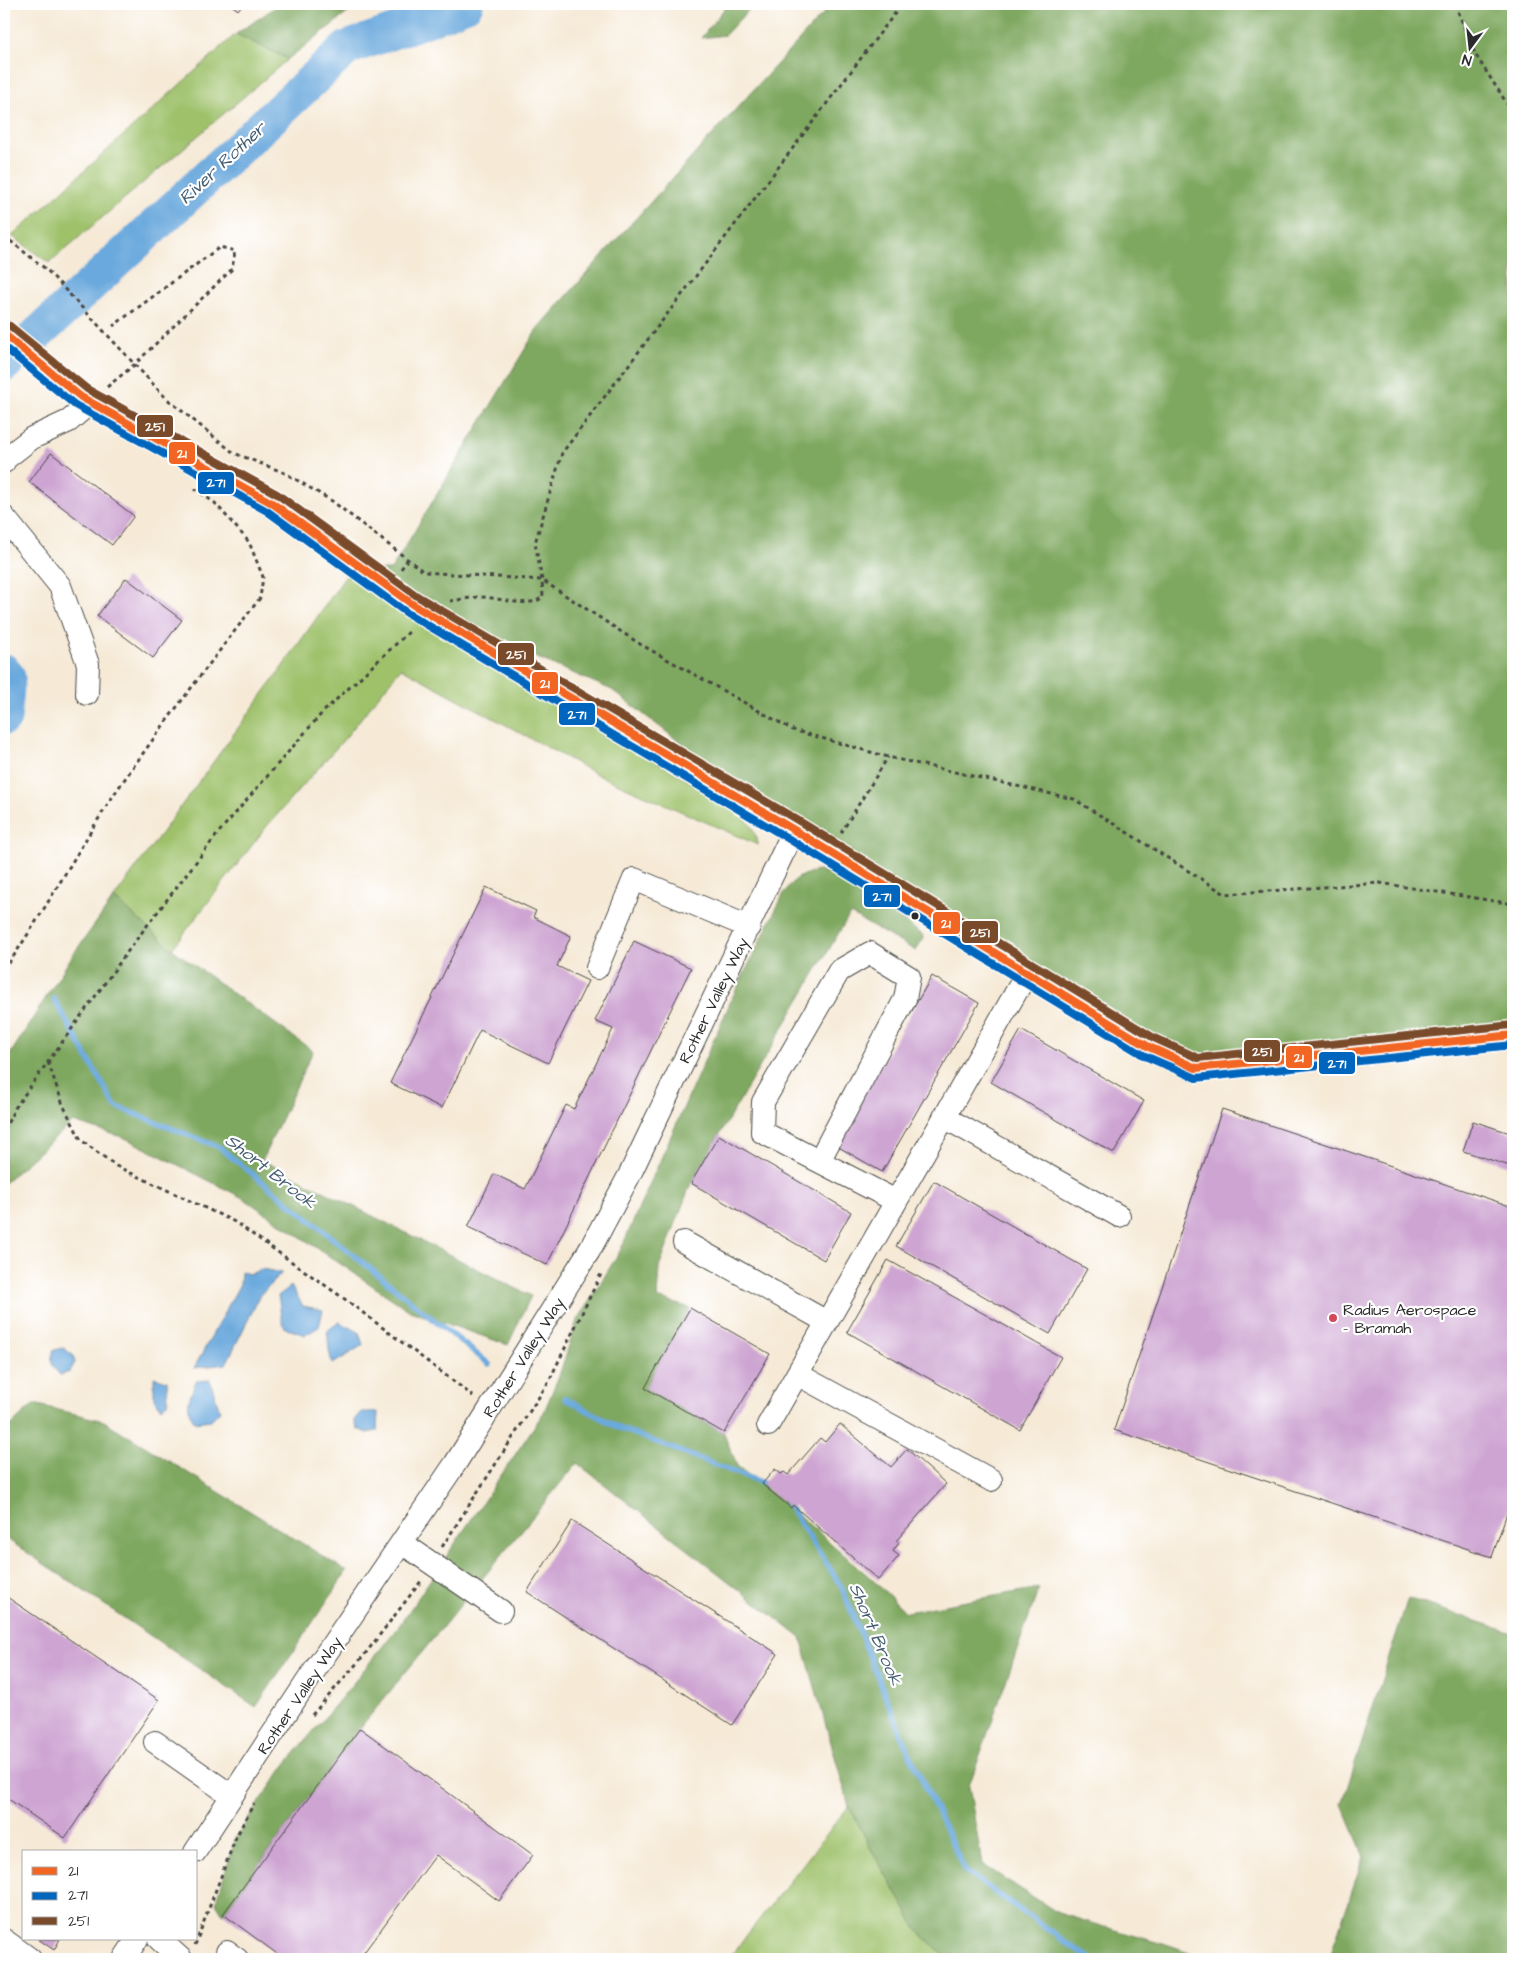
<svg xmlns="http://www.w3.org/2000/svg" width="1517" height="1963" viewBox="0 0 1517 1963" font-family="'Architects Daughter',sans-serif">
<rect width="100%" height="100%" fill="#fff"/>
<filter id="ink" filterUnits="userSpaceOnUse"><feTurbulence type="fractalNoise" baseFrequency=".02" numOctaves="2"/><feDisplacementMap in="SourceGraphic" scale="10" xChannelSelector="R" yChannelSelector="G"/><feConvolveMatrix kernelMatrix="1 2 1 2 8 2 1 2 1" color-interpolation-filters="sRGB"/></filter>
<filter id="wash" filterUnits="userSpaceOnUse"><feTurbulence type="fractalNoise" baseFrequency=".0096" numOctaves="4" result="noise"/><feDisplacementMap in="SourceGraphic" scale="20" xChannelSelector="R" yChannelSelector="G"/><feGaussianBlur stdDeviation="1.12" result="paint"/><feColorMatrix in="noise" values="0 0 0 0 0 0 0 0 0 0 0 0 0 0 0 0 0 1.4 0 .05"/><feComposite in="paint" operator="in"/></filter>
<g filter="url(#wash)">
<rect width="100%" height="100%" fill="#f6ead7"/>
<!-- green -->
<path fill="#9ec16b" stroke="#64764b" d="M 236,34 L 288,59 L 49,263 L 12,236 Z
M 350,570 L 716,798 C 739,813 751,816 758,845 L 598,775 L 401,668 L 346,737 L 267,826 L 172,949 L 114,898 L 276,676 Z
M 849,1806 L 871,1849 L 919,1932 L 948,1959 L 728,1959 Z"/>
<!-- forest -->
<path fill="#7ea75f" stroke="#546945" d="M 280,4 L 359,4 L 288,59 L 236,34 Z
M 728,4 L 754,4 L 725,35 L 701,38 Z
M 832,4 L 1513,4 L 1513,1035 L 1196,1068 L 794,830 L 612,690 L 412,604 L 350,570 L 391,570 L 536,331 L 617,239 Z
M 818,871 L 838,874 L 924,936 L 916,951 L 850,914 L 691,1183 L 659,1268 L 657,1298 L 690,1308 L 645,1388 L 724,1433 L 737,1466 L 787,1505 L 873,1580 L 906,1612 L 1039,1588 L 969,1786 L 982,1864 L 1058,1913 L 1163,1944 L 1207,1959 L 948,1959 L 919,1932 L 871,1849 L 849,1806 L 801,1638 L 577,1463 L 360,1728 L 223,1914 L 216,1903 L 236,1837 L 285,1765 L 347,1691 L 401,1623 L 544,1412 L 560,1373 L 576,1323 L 620,1251 L 733,996 L 784,893 C 795,878 799,875 818,871 Z
M 114,898 L 172,949 L 313,1051 L 262,1160 L 531,1296 L 508,1345 L 410,1311 L 243,1198 L 125,1138 L 73,1122 L 4,1183 L 4,1064 L 74,953 Z
M 34,1404 L 104,1421 L 347,1571 L 256,1707 L 4,1537 L 4,1432 Z
M 1408,1598 L 1513,1633 L 1513,1959 L 1329,1959 L 1364,1856 L 1342,1804 Z"/>
<!-- water -->
<path fill="#6aa9dd" stroke="#4a6a84" d="M 262,1269 L 282,1273 L 261,1294 L 226,1364 L 194,1368 L 240,1284 L 241,1272 L 250,1274 Z
M 291,1286 L 303,1306 L 323,1310 L 319,1327 L 305,1335 L 285,1328 C 279,1318 281,1308 278,1296 Z
M 339,1322 L 359,1332 L 363,1345 L 333,1364 C 328,1354 329,1342 327,1331 Z
M 63,1348 L 73,1355 L 75,1362 L 70,1372 L 60,1375 C 52,1366 49,1362 54,1350 Z
M 154,1377 L 167,1381 L 168,1402 L 161,1408 L 154,1398 Z
M 210,1380 L 220,1411 L 211,1420 L 195,1422 C 183,1406 190,1399 196,1381 Z
M 361,1412 L 378,1412 L 377,1431 L 367,1433 L 358,1429 L 354,1420 Z"/>
<g fill="none" stroke-linecap="round" stroke-linejoin="round">
<!-- stream -->
<path stroke="#6aa9dd" stroke-width="5.5" d="M 54,999 L 115,1106 L 219,1147 L 489,1364
M 565,1398 L 619,1428 L 768,1485
M 787,1503 L 841,1586 L 905,1744 L 965,1871 L 1090,1959"/>
<!-- river -->
<path stroke="#6aa9dd" stroke-width="35" d="M 4,365 L 347,48 L 432,18 L 466,4
M 4,671 L 8,677 L 4,718"/>
</g>
<g id="blocks">
<!-- building -->
<path fill="#cda4d2" d="M 230,4 L 243,4 L 238,10 Z
M 51,453 L 134,516 L 112,545 L 29,482 Z
M 126,578 L 182,620 L 153,658 L 97,616 Z
M 486,887 L 536,911 L 533,917 L 571,936 L 557,966 L 588,981 L 548,1063 L 480,1030 L 442,1108 L 390,1083 Z
M 634,941 L 691,968 L 547,1265 L 468,1227 L 494,1174 L 525,1189 L 566,1105 L 574,1109 L 613,1029 L 595,1021 Z
M 932,976 L 979,1003 L 882,1172 L 835,1145 Z
M 1021,1030 L 1144,1101 L 1114,1153 L 991,1082 Z
M 1222,1109 L 1513,1207 L 1513,1495 L 1492,1557 L 1114,1430 Z
M 1473,1121 L 1513,1134 L 1513,1167 L 1463,1151 Z
M 719,1135 L 851,1212 L 824,1260 L 691,1183 Z
M 934,1181 L 1087,1269 L 1050,1334 L 896,1246 Z
M 888,1260 L 1061,1357 L 1020,1430 L 847,1332 Z
M 690,1308 L 770,1354 L 724,1433 L 645,1388 Z
M 840,1424 L 891,1467 L 907,1449 L 946,1484 L 896,1541 L 899,1543 L 893,1551 L 899,1556 L 878,1580 L 793,1505 L 791,1508 L 762,1484 L 775,1469 L 781,1474 L 784,1472 L 788,1475 L 820,1438 L 825,1442 Z
M 572,1521 L 778,1654 L 732,1725 L 527,1592 Z
M 4,1595 L 159,1700 L 65,1838 L 4,1796 Z
M 360,1728 L 533,1855 L 499,1901 L 436,1855 L 359,1959 L 284,1959 L 223,1914 Z
M 38,1939 L 60,1939 L 54,1950 Z"/>
</g>
</g>
<g filter="url(#ink)">
<use href="#blocks" fill-opacity="0" stroke="#494845" stroke-width="1"/>
<g fill="none" stroke-linecap="round" stroke-linejoin="round">
<!-- minor casing -->
<g stroke="#494845" stroke-width="24">
<path id="minor" d="M 4,462 L 5,459 L 32,438 L 69,421 L 91,402
M 4,517 L 60,586 L 88,664 L 87,694
M 597,968 L 634,879 L 749,927
M 944,1117 L 1119,1216
M 819,1161 L 905,999 L 909,977 L 870,953 L 839,971 L 763,1102 L 762,1132 L 896,1201
M 684,1242 L 827,1322
M 797,1374 L 991,1480
M 768,1425 L 1027,973
M 402,1543 L 501,1611
M 155,1742 L 232,1796
M 195,1852 L 306,1683 L 455,1464 L 589,1251 L 630,1174 L 794,830
M 159,1939 L 181,1959
M 4,1940 L 30,1959
M 227,1952 L 237,1959
M 124,1959 L 137,1939"/>
</g>
<!-- major casing -->
<g stroke="#494845" stroke-width="29">
<path id="major" d="M 4,334 L 81,397 L 272,503 L 412,604
M 441,622 L 794,830 L 1149,1047 L 1196,1068 L 1513,1035"/>
</g>
<!-- path -->
<path stroke="#494845" stroke-width="3" stroke-dasharray="4 4" stroke-linecap="butt" d="M 1455,4 L 1475,54 L 1513,113
M 4,236 L 47,270 L 166,398 L 234,453 L 285,473 L 332,501 L 424,572 L 542,580 L 640,644 L 793,730 L 888,757 L 1074,799 L 1225,894 L 1380,883 L 1513,904
M 107,387 L 134,365 L 232,269 L 235,251 L 220,247 L 113,326
M 401,569 L 408,559
M 450,601 C 459,600 469,598 478,597 C 498,596 526,610 543,597 L 542,580 L 535,543 L 562,453 L 902,4
M 841,833 L 888,757
M 4,970 C 44,913 77,851 115,793 C 161,726 211,662 260,598 L 263,577 L 249,542 L 215,503 L 195,489
M 48,1062 L 63,1105 L 81,1140 L 116,1166 L 235,1222 L 346,1300 L 473,1396
M 4,1130 L 15,1108 L 86,1009 L 136,940 L 219,832 L 322,713 L 411,630
M 442,1547 L 548,1383 L 601,1274
M 312,1715 L 365,1654 L 422,1580
M 195,1945 L 236,1837 L 254,1803"/>
<!-- minor -->
<use href="#minor" stroke="#fff" stroke-width="22"/>
<!-- major -->
<use href="#major" stroke="#f6be87" stroke-width="28"/>
<!-- major-bridge casing -->
<g stroke="#494845" stroke-width="29" stroke-linecap="butt">
<path id="major-bridge" d="M 412,604 L 441,622"/>
</g>
<!-- major-bridge -->
<use href="#major-bridge" stroke="#f6be87" stroke-width="28"/>
<!-- bus-1 casing -->
<g stroke="#fff" stroke-width="11">
<path id="bus-1" d="M 4,334 L 81,397 L 272,503 L 412,604 L 794,830 L 1149,1047 L 1196,1068 L 1513,1035"/>
</g>
<!-- bus-2 casing -->
<g stroke="#fff" stroke-width="11">
<path id="bus-2" d="M 4,347 L 75,405 L 267,511 L 407,613 L 789,839 L 1145,1056 L 1196,1078 L 1513,1045"/>
</g>
<!-- bus-3 casing -->
<g stroke="#fff" stroke-width="11">
<path id="bus-3" d="M 10,326 L 87,389 L 277,494 L 417,596 L 799,821 L 1154,1038 L 1198,1058 L 1512,1025"/>
</g>
<!-- bus-1 -->
<use href="#bus-1" stroke="#f26522" stroke-width="8"/>
<!-- bus-2 -->
<use href="#bus-2" stroke="#0065bd" stroke-width="8"/>
<!-- bus-3 -->
<use href="#bus-3" stroke="#7a4b2a" stroke-width="8"/>
</g>
</g>
<!-- markers -->
<circle fill="#2b2b2b" stroke="#fff" stroke-width="2" cx="915" cy="916" r="4.5"/>
<circle fill="#d1495b" stroke="#fff" stroke-width="2" cx="1333" cy="1318" r="5"/>
<g text-anchor="middle" stroke-width="4.5" stroke-linejoin="round" paint-order="stroke">
<!-- street labels -->
<g font-size="16" fill="#2b2b2b" stroke="#fff">
<text transform="translate(713 1000) rotate(-64)" y="6">Rother Valley Way</text>
<text transform="translate(523 1357) rotate(-58)" y="6">Rother Valley Way</text>
<text transform="translate(299 1695) rotate(-56)" y="6">Rother Valley Way</text>
</g>
<!-- poi labels -->
<g font-size="16" fill="#2b2b2b" stroke="#fff" text-anchor="start">
<text x="1343" y="1315">Radius Aerospace<tspan x="1343" dy="18">- Bramah</tspan></text>
</g>
<!-- water labels -->
<g font-size="18" font-style="italic" fill="#445d72" stroke="#fff">
<text transform="translate(222 163) rotate(-43)" y="6">River Rother</text>
<text transform="translate(271 1171) rotate(38)" y="6">Short Brook</text>
<text transform="translate(876 1634) rotate(67)" y="6">Short Brook</text>
</g>
</g>
<g stroke="#fff" stroke-width="2">
<rect x="136" y="414" width="38" height="24" rx="5" fill="#7a4b2a"/>
<rect x="168" y="441" width="28" height="24" rx="5" fill="#f26522"/>
<rect x="197" y="471" width="38" height="24" rx="5" fill="#0065bd"/>
<rect x="497" y="642" width="38" height="24" rx="5" fill="#7a4b2a"/>
<rect x="531" y="671" width="28" height="24" rx="5" fill="#f26522"/>
<rect x="558" y="702" width="38" height="24" rx="5" fill="#0065bd"/>
<rect x="863" y="884" width="38" height="24" rx="5" fill="#0065bd"/>
<rect x="932" y="911" width="29" height="24" rx="5" fill="#f26522"/>
<rect x="961" y="920" width="38" height="24" rx="5" fill="#7a4b2a"/>
<rect x="1243" y="1039" width="38" height="24" rx="5" fill="#7a4b2a"/>
<rect x="1285" y="1045" width="28" height="24" rx="5" fill="#f26522"/>
<rect x="1318" y="1051" width="38" height="24" rx="5" fill="#0065bd"/>
</g>
<g font-size="14" text-anchor="middle" font-weight="bold" fill="#fff">
<text x="155" y="431">251</text>
<text x="182" y="458">21</text>
<text x="216" y="487">271</text>
<text x="516" y="659">251</text>
<text x="545" y="688">21</text>
<text x="577" y="719">271</text>
<text x="882" y="901">271</text>
<text x="946" y="928">21</text>
<text x="980" y="937">251</text>
<text x="1262" y="1056">251</text>
<text x="1299" y="1062">21</text>
<text x="1337" y="1068">271</text>
</g>
<!-- margin -->
<rect width="1517" height="1963" fill="none" stroke="#fff" stroke-width="20"/>
<!-- legend -->
<rect x="22" y="1850" width="175" height="90" fill="#ffffff" stroke="#aaaaaa"/>
<rect x="32" y="1867" width="25" height="8" fill="#f26522" stroke="#aaaaaa"/>
<text x="68" y="1876" font-size="15" fill="#2b2b2b">21</text>
<rect x="32" y="1892" width="25" height="8" fill="#0065bd" stroke="#aaaaaa"/>
<text x="68" y="1900" font-size="15" fill="#2b2b2b">271</text>
<rect x="32" y="1917" width="25" height="8" fill="#7a4b2a" stroke="#aaaaaa"/>
<text x="68" y="1926" font-size="15" fill="#2b2b2b">251</text>
<!-- north arrow -->
<g transform="translate(1470 48) rotate(195)" stroke="#ffffff" stroke-width="4" paint-order="stroke">
<path d="M0-4L9 19L0 12L-9 19Z" fill="#2b2b2b"/>
<text y="-8" font-size="14" font-weight="bold" text-anchor="middle" fill="#2b2b2b">N</text>
</g>
</svg>
